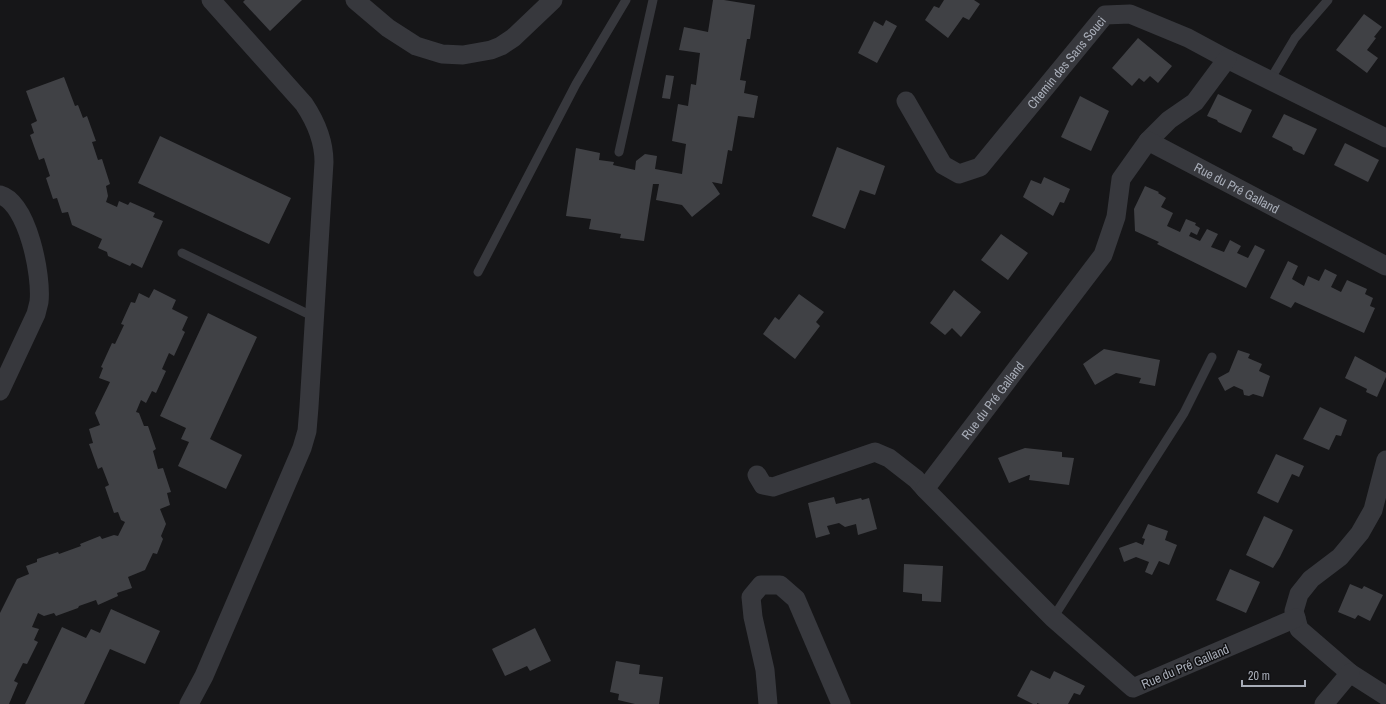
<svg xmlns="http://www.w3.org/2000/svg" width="1386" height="704" viewBox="0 0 1386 704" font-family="'Archivo Narrow',sans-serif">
<rect width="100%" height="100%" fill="#161618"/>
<!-- building -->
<path fill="#404145" d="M 245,0 L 302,0 L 270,31 L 243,2 Z
M 713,0 L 724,0 L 755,5 L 750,39 L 747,39 L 740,80 L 746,81 L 744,93 L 758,96 L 754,118 L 738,116 L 732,151 L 728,150 L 722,184 L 712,182 L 720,194 L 692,217 L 682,205 L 656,200 L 659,184 L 653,184 L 644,241 L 620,238 L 621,234 L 589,229 L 591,219 L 566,216 L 576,148 L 600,153 L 599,160 L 614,162 L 613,165 L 635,170 L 636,161 L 645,154 L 657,156 L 655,169 L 682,174 L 686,144 L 672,141 L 678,104 L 688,106 L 691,84 L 696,85 L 700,53 L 679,50 L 684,27 L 708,32 Z
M 944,0 L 974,0 L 980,4 L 969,20 L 963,17 L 948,38 L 925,20 L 934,6 L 939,8 Z
M 1364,14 L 1382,27 L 1374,37 L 1376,38 L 1367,50 L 1378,58 L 1367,73 L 1336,50 Z
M 886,20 L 897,26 L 877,63 L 858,53 L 874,21 L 883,26 Z
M 1138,38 L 1172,66 L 1158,83 L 1150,76 L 1144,82 L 1139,78 L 1132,86 L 1112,68 Z
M 666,75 L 674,76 L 670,99 L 662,98 Z
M 64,77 L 75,106 L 78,105 L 83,118 L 87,116 L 96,141 L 92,142 L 98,160 L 102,159 L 110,184 L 106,186 L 108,196 L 106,202 L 117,207 L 119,201 L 128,205 L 130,202 L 155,213 L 153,217 L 163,221 L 142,268 L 132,263 L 130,266 L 108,256 L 107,252 L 98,248 L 102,239 L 72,225 L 68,212 L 62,213 L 57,198 L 53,199 L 46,178 L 50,176 L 44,158 L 39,160 L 30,135 L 34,133 L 31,124 L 37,121 L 26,91 Z
M 1218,94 L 1252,110 L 1241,133 L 1218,122 L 1217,120 L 1207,116 Z
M 1080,96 L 1109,111 L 1091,151 L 1061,137 Z
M 1284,114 L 1317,129 L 1304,155 L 1293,150 L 1292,147 L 1272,137 Z
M 160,136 L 291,198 L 269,244 L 138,183 Z
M 1345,143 L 1379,160 L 1368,182 L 1334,165 Z
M 837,147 L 885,166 L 875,195 L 860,190 L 845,229 L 812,216 Z
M 1044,177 L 1070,189 L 1064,203 L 1060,202 L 1053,216 L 1023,197 L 1031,180 L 1041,184 Z
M 1145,186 L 1159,192 L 1158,193 L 1166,198 L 1161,207 L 1173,213 L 1167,226 L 1180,232 L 1186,219 L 1196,223 L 1195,225 L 1200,228 L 1197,235 L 1191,232 L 1189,236 L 1200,241 L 1207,229 L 1218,234 L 1211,247 L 1224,252 L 1230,240 L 1241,246 L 1237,253 L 1248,258 L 1255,245 L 1265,250 L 1246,288 L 1157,244 L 1159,242 L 1135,231 L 1134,209 Z
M 1001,234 L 1028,253 L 1008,280 L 981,260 Z
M 1288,261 L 1298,266 L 1292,279 L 1304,286 L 1308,276 L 1319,281 L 1325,269 L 1337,275 L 1331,287 L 1341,292 L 1347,280 L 1367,289 L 1365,294 L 1373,298 L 1370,306 L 1375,308 L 1364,333 L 1295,302 L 1291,308 L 1270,298 Z
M 154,289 L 176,300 L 172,309 L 188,317 L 182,330 L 185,332 L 174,356 L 169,353 L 162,369 L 166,371 L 156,393 L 152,391 L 146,403 L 141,400 L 136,412 L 139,413 L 144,426 L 148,426 L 156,449 L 153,451 L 158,469 L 163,468 L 171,492 L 167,493 L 170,505 L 160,509 L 166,524 L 161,536 L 163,539 L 157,554 L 153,553 L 145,570 L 128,577 L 132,588 L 117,593 L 118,596 L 98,605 L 96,600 L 79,606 L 78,608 L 56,616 L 54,613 L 44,616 L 38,613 L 32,627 L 39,629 L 34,640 L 38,642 L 27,664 L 23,663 L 14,681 L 18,683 L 9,704 L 0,704 L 0,613 L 17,579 L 29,574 L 26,566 L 37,562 L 37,559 L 58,552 L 59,554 L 81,546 L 80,544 L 100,536 L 102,539 L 114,535 L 118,536 L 125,522 L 121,520 L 118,512 L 114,513 L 105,487 L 109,485 L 102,467 L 98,469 L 89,444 L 93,443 L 89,429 L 100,425 L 95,413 L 110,382 L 99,378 L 103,368 L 101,367 L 112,343 L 115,344 L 124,325 L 121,324 L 131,302 L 135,303 L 139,293 L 149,298 Z
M 954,290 L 981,312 L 961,337 L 952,328 L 945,335 L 930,323 Z
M 799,294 L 824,312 L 816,322 L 820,326 L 795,359 L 763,334 L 775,317 L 779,320 Z
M 208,313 L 257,337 L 210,439 L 242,455 L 226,489 L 178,466 L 189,442 L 181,439 L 186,428 L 160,416 Z
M 1104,349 L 1160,360 L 1155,386 L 1139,383 L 1141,378 L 1116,373 L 1095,385 L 1083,364 Z
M 1238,350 L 1250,354 L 1248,358 L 1262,364 L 1259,371 L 1270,376 L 1263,397 L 1253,394 L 1249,396 L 1244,395 L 1243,390 L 1234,386 L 1225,391 L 1218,378 L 1229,372 Z
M 1355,356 L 1386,373 L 1386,377 L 1377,397 L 1366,392 L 1367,389 L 1345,378 Z
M 1320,407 L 1347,420 L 1341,436 L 1336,435 L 1329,450 L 1303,439 Z
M 1025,448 L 1062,452 L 1062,457 L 1074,458 L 1069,485 L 1029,480 L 1030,475 L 1029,475 L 1009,483 L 998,458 Z
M 1276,454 L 1304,466 L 1299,477 L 1292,474 L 1278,503 L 1257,493 Z
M 834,497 L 836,504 L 861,498 L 862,500 L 869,498 L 877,529 L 858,535 L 856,524 L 845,527 L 839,523 L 827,526 L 830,534 L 816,538 L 808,503 Z
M 1264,516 L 1293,530 L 1280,557 L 1273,568 L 1246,555 Z
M 1148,524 L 1168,531 L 1165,540 L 1177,545 L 1169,565 L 1159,561 L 1152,575 L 1145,572 L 1149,562 L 1136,557 L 1124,562 L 1119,548 L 1136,542 L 1143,545 L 1145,539 L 1142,538 Z
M 904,564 L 943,566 L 941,602 L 922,601 L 922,594 L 903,592 Z
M 1230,569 L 1260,582 L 1246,613 L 1216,600 Z
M 1350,584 L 1362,589 L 1364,586 L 1383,595 L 1370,621 L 1358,615 L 1355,619 L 1338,612 Z
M 111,609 L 160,631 L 145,664 L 110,649 L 84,704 L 25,704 L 62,627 L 86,638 L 91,629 L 100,633 Z
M 535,628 L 551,661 L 530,671 L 527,666 L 505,676 L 492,649 Z
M 616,661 L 640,665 L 639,674 L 663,677 L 659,704 L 635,704 L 618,700 L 619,694 L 610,692 Z
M 1031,670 L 1050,679 L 1054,671 L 1085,686 L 1080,695 L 1074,693 L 1068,704 L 1040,704 L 1037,703 L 1037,704 L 1033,704 L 1017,696 Z"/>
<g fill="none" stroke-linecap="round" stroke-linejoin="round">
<!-- service -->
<path stroke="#37383d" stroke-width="9" d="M 1270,80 L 1295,38 L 1328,0
M 619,152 L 653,0
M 182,253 L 306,313 L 315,316
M 478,272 L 576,84 L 626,0
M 1053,618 L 1184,413 L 1212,357"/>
<!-- minor -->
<g stroke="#37383d" stroke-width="19">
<path d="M 355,0 L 388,28 L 416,46 L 442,54 L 463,55 L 491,50 L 501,46 L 513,38 L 553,0"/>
<path id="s1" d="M 906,101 L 943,165 L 959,174 L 980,167 L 1105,15 L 1130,14 L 1188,38 L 1227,59 L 1386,138"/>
<path d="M 1148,141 L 1169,120 L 1195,102 L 1227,59"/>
<path d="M 0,195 C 28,203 42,276 39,302 C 38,306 37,310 36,314 L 0,391"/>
<path d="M 1386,460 L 1373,510 L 1360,533 L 1340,557 L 1311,579 L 1299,594 L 1294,611 L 1299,629 L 1350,673 L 1386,696"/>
<path d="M 757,475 L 763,485 L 773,487 L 875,452 L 889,458 L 916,479 L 925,489"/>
<path id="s2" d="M 1296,618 L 1133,688 L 1053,618 L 925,489 L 1103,255 L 1116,217 L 1121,179 L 1148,141 L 1386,266"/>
<path d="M 189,704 L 204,676 L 302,448 L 307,431 L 309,407 L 324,162 C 324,140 316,122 304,104 L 211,0"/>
<path d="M 768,704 L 765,670 L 753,617 L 751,597 L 761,585 L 780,585 L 796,599 L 841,704"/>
<path d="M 1324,704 L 1350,673"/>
</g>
</g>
<g text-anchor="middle" stroke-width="3" stroke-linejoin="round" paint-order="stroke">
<!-- street labels -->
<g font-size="13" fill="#a8adb8" stroke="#111113">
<text dy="5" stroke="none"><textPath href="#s1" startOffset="250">Chemin des Sans Souci</textPath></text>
<text dy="5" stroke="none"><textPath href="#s2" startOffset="985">Rue du Pré Galland</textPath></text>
<text dy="5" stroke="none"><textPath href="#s2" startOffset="577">Rue du Pré Galland</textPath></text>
<text transform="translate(1185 666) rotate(-23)" y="5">Rue du Pré Galland</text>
</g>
</g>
<!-- scale -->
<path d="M1242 680v6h63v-6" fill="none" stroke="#a8adb8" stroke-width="2"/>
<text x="1248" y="680" font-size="12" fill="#a8adb8" stroke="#111113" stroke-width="3" paint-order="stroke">20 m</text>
</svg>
